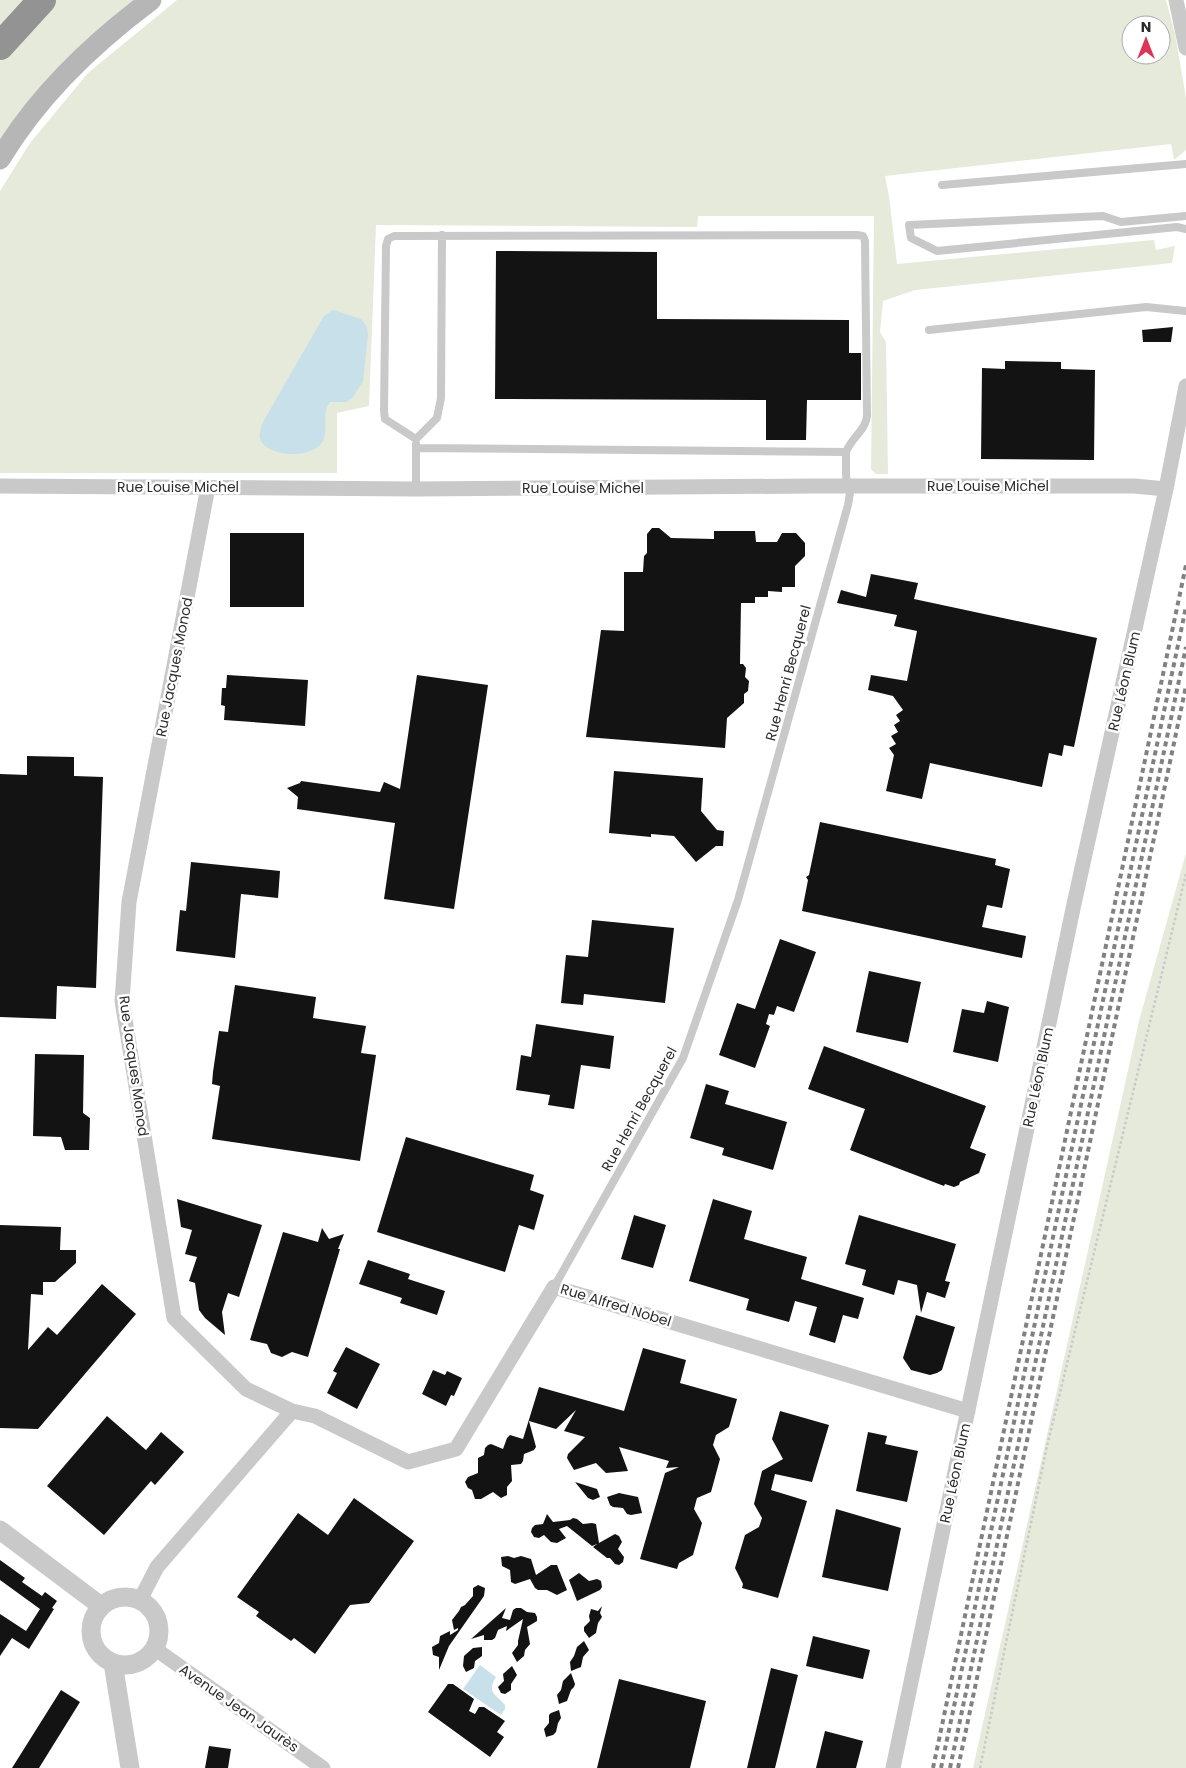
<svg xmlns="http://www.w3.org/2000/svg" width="1186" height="1768" viewBox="0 0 1186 1768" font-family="Poppins,sans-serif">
<rect width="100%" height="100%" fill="#fff"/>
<!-- green -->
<path fill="#e5eada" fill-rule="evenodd" d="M 0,0 L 29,0 L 0,32 Z
M 53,0 L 135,0 L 0,141 L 0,61 Z
M 177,0 L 1166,0 L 1175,34 L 1186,98 L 1186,150 L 1174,160 L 1171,144 L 885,176 L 889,196 L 897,264 L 1154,240 L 1156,250 L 1175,246 L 1172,263 L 915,290 L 883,301 L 880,332 L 886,342 L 888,474 L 876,474 L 871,469 L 874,216 L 698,216 L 697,227 L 376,225 L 369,406 L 337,413 L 337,473 L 0,473 L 0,191 L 30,143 L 88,73 ZM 1131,25 L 1161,25 L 1161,55 L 1131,55 Z
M 1186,853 L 1186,1768 L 973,1768 L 1139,1021 Z"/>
<!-- water -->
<path fill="#c7e0e9" d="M 333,310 L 361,319 L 367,327 L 368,335 L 363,381 L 353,397 L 346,402 L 330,402 C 320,414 331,433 320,445 C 308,458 270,457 261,441 C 258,435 261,428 263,422 L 324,316 Z
M 480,1665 L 496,1677 C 486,1693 496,1694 505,1705 L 505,1709 L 501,1715 L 463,1689 Z"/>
<!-- building -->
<path fill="#131313" d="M 496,251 L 657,252 L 657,319 L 849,320 L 849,353 L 861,353 L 861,400 L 807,400 L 806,440 L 766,440 L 766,400 L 495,399 Z
M 1173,327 L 1171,342 L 1143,342 L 1142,330 Z
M 1005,361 L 1061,362 L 1061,369 L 1095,370 L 1094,460 L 981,459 L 982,368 L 1005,369 Z
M 652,528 L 659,528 L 671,538 L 714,539 L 714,531 L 755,531 L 756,542 L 777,542 L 782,533 L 796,533 L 805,543 L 805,556 L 795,566 L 795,587 L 782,587 L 782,592 L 768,591 L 768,597 L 755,597 L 755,603 L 741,603 L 740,664 L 743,664 L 746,668 L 745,677 L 749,681 L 748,691 L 744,694 L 744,703 L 727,718 L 725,748 L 586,737 L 601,630 L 624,631 L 624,572 L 643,572 L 644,556 L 647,553 L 647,534 Z
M 230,533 L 304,533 L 304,607 L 230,607 Z
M 871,574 L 918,583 L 914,599 L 1097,638 L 1074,747 L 1064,745 L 1062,756 L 1049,753 L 1042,787 L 930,763 L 922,799 L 886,791 L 894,755 L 889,748 L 896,744 L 891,736 L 898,732 L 894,725 L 900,721 L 896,715 L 903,710 L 893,696 L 868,690 L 871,675 L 907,681 L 917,631 L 894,626 L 897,615 L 837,603 L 841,590 L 866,597 Z
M 227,675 L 308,680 L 305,726 L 224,720 L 225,706 L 221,705 L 222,688 L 226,688 Z
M 417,675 L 488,685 L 454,909 L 384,899 L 395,823 L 297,809 L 298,797 L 287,788 L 300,783 L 301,781 L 380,792 L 384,782 L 400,789 Z
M 27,756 L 74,757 L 74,776 L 103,777 L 96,988 L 57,986 L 56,1019 L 0,1017 L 0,774 L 27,775 Z
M 614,771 L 703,778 L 701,811 L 717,830 L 724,831 L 723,846 L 716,846 L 696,862 L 674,836 L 651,834 L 651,837 L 609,833 Z
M 820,822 L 996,859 L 995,865 L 1010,869 L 1002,908 L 987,905 L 982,927 L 1026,936 L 1022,958 L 802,911 L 808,880 L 806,877 L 809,875 Z
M 191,862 L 280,871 L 278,898 L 241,894 L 235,958 L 176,951 L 180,910 L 186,911 Z
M 592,920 L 674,928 L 665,1003 L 584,994 L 583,1005 L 561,1003 L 566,955 L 588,957 Z
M 780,939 L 816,952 L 794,1012 L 777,1006 L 774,1015 L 769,1014 L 766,1024 L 770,1026 L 755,1068 L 719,1055 L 737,1003 L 755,1009 Z
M 869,971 L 921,982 L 908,1043 L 856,1032 Z
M 235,985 L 316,997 L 313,1018 L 366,1026 L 361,1053 L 376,1055 L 360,1161 L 212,1139 L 220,1086 L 212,1084 L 213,1072 L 219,1031 L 228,1032 Z
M 987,1001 L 1009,1007 L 998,1062 L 953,1052 L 962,1009 L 984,1013 Z
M 536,1024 L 614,1036 L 610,1069 L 581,1065 L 574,1109 L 548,1105 L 550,1095 L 516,1090 L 521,1055 L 531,1057 Z
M 824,1046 L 986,1106 L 970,1148 L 986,1154 L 979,1173 L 960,1182 L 959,1185 L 954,1187 L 945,1184 L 944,1186 L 850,1150 L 865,1109 L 808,1089 Z
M 35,1054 L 84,1055 L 83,1113 L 90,1118 L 89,1150 L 65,1150 L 61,1137 L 33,1136 Z
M 706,1084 L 729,1091 L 725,1104 L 787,1122 L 773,1170 L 722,1155 L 724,1148 L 690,1138 Z
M 406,1137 L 534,1175 L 530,1190 L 544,1195 L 534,1230 L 519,1225 L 505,1272 L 377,1232 Z
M 177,1199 L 262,1225 L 239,1297 L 228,1293 L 222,1312 L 225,1335 L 205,1318 L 199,1310 L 195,1283 L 189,1281 L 197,1257 L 185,1254 L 192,1230 L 181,1227 Z
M 713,1199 L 752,1211 L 744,1239 L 807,1257 L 801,1279 L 864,1298 L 858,1319 L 843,1315 L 835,1343 L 809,1335 L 817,1307 L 795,1301 L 789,1322 L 746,1310 L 749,1299 L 689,1281 Z
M 634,1215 L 666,1225 L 653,1268 L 621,1259 Z
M 859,1215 L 956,1244 L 945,1281 L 950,1282 L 945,1298 L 927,1292 L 921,1313 L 917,1285 L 898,1280 L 894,1295 L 862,1285 L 866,1270 L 845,1264 Z
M 0,1225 L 61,1227 L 60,1250 L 76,1250 L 76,1263 L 55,1282 L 43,1282 L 43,1295 L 31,1294 L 28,1350 L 48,1327 L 57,1335 L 102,1284 L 136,1314 L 38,1429 L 0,1428 Z
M 322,1228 L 329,1239 L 344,1234 L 338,1249 L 340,1249 L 308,1357 L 292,1352 L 282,1357 L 271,1353 L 267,1344 L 250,1340 L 283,1232 L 318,1242 Z
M 368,1260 L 410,1274 L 408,1279 L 445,1291 L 437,1315 L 400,1303 L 402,1298 L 359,1284 Z
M 916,1315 L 955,1327 L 942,1370 L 937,1373 L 930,1375 L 911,1370 L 903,1358 Z
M 346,1347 L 380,1364 L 357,1409 L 327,1393 L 337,1373 L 333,1371 Z
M 643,1348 L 686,1360 L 680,1383 L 737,1399 L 729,1427 L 716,1435 L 713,1445 L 720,1459 L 711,1492 L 697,1498 L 694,1509 L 702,1523 L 693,1555 L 679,1563 L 677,1569 L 640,1559 L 665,1473 L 679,1467 L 666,1468 L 669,1461 L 619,1447 L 628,1471 L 606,1473 L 596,1463 L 574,1470 L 567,1458 L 568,1454 L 585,1437 L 564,1431 L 576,1410 L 556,1429 L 529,1421 L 536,1447 L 534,1450 L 524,1454 L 523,1461 L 521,1464 L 511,1465 L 512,1481 L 507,1487 L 507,1495 L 501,1498 L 493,1492 L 481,1499 L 475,1499 L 472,1490 L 468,1488 L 465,1482 L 468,1477 L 478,1473 L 478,1458 L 484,1455 L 485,1448 L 488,1445 L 491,1444 L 503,1449 L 507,1438 L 510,1435 L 523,1439 L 539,1387 L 624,1411 Z
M 433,1370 L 445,1375 L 447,1371 L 462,1378 L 454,1396 L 451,1395 L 446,1406 L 422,1394 Z
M 780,1411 L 829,1425 L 812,1482 L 775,1474 L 771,1490 L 807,1501 L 778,1598 L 742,1588 L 743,1584 L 735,1568 L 745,1535 L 759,1527 L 762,1518 L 754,1504 L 762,1471 L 783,1459 L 772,1439 Z
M 107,1416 L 146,1450 L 161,1432 L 184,1452 L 155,1485 L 151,1481 L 104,1535 L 47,1486 Z
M 868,1432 L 887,1436 L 885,1444 L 918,1451 L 907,1502 L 856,1491 Z
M 575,1482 L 597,1489 L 600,1497 L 593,1500 L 588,1498 Z
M 619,1493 L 638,1497 L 642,1513 L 631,1515 L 627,1514 L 623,1508 L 613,1507 L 610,1505 L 607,1497 Z
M 354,1498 L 414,1541 L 369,1603 L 350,1605 L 315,1654 L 294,1638 L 291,1641 L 256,1616 L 259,1612 L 237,1597 L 298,1513 L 328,1535 Z
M 836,1509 L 901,1528 L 888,1591 L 822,1577 Z
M 547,1514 L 553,1522 L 570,1520 L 573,1518 L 577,1519 L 583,1524 L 592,1523 L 596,1524 L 599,1543 L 615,1534 L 619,1536 L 622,1542 L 618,1549 L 624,1557 L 623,1562 L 619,1565 L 615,1564 L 610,1558 L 607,1558 L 593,1547 L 597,1544 L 592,1546 L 567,1526 L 559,1529 L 566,1538 L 557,1543 L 551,1542 L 544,1535 L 539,1538 L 534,1537 L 531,1532 L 532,1528 L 535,1525 L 543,1524 Z
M 508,1556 L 514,1558 L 521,1556 L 531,1559 L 536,1575 L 551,1565 L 557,1565 L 567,1590 L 557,1595 L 547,1590 L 538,1590 L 535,1588 L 530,1579 L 515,1584 L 511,1582 L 510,1570 L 502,1566 L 501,1557 Z
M 0,1560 L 25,1578 L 22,1582 L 42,1596 L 45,1592 L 57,1601 L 52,1608 L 54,1609 L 29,1649 L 12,1638 L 0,1656 L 0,1614 L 26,1631 L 40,1609 L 0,1580 Z
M 579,1573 L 589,1581 L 597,1579 L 601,1581 L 602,1587 L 600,1590 L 577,1601 L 569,1580 Z
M 478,1585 L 485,1588 L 484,1596 L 449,1646 L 439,1670 L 439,1657 L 433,1655 L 432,1647 L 439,1643 L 440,1636 L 450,1631 L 450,1635 L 458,1630 L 458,1628 L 454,1630 L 452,1620 L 459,1611 L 461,1607 L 465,1605 L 473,1596 L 473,1588 Z
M 602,1606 L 600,1613 L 602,1617 L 598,1623 L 596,1633 L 589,1638 L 584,1631 L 584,1627 L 590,1621 L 589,1616 L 591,1609 L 598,1611 Z
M 506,1608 L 502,1618 L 510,1620 L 513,1610 L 516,1608 L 521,1608 L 527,1612 L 535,1613 L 537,1617 L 537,1621 L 527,1627 L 530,1644 L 525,1650 L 524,1656 L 517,1662 L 512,1653 L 518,1645 L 518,1641 L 523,1619 L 506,1631 L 507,1626 L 498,1630 L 495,1638 L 492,1640 L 484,1640 L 484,1635 L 471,1639 Z
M 813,1636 L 870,1650 L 863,1679 L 806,1666 Z
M 584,1641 L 589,1650 L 583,1657 L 581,1667 L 571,1671 L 570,1662 L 574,1656 L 577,1647 Z
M 482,1647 L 482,1656 L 475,1661 L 474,1668 L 466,1672 L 463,1666 L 464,1656 L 473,1648 Z
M 512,1666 L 517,1675 L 511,1684 L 511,1690 L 505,1694 L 501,1693 L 498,1687 L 504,1681 L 503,1674 Z
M 771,1668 L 798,1675 L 775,1768 L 747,1768 Z
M 571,1673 L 575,1684 L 574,1687 L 571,1690 L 567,1701 L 559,1704 L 557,1695 L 561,1690 L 563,1681 Z
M 619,1679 L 706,1701 L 690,1768 L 597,1768 Z
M 448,1684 L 453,1684 L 474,1699 L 469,1711 L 475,1714 L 479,1707 L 484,1707 L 505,1721 L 497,1732 L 504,1737 L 490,1757 L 428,1712 Z
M 61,1690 L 80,1702 L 39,1768 L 12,1768 Z
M 559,1710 L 561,1718 L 558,1723 L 556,1732 L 553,1735 L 546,1737 L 544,1729 L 549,1723 L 549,1715 L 551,1713 Z
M 825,1731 L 863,1741 L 856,1768 L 816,1768 Z
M 209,1746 L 231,1749 L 228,1768 L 205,1768 Z"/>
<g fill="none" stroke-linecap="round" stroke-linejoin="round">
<!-- path -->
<path stroke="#c9c9c9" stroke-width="2.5" stroke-dasharray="2.5 2.5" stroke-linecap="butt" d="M 980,1768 L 1047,1446 L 1186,874"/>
<!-- service -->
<path stroke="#c9c9c9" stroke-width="8" d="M 942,185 L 1186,164
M 1186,216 L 1121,222 L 1103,216 L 909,225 L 911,238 L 937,251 L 1177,227 L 1186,229
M 929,330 L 1146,307 L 1186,311
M 416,439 L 385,419 L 384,411 L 386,246 L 388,239 L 394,236 L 857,235 L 863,236 L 865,241 L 867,416 C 866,430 851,438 846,452
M 416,439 L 437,418 L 441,398 L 442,235
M 416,448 L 846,452 L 846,474 L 847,486 L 850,493 L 848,505 L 738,900 L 683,1058 L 554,1287
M 416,489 L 416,444"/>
<!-- minor -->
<path stroke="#c9c9c9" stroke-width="15" d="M 1176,0 L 1186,48
M 0,486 L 416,489 L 812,486 L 1134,486 L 1166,489
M 208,487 L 129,902 L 122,1001 L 174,1318 L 246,1389 L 292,1411
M 140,1600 L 157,1567 L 292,1411 L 315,1416 L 408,1462 L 456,1449 L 554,1287 L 968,1411
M 154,1648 L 323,1768
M 893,1768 L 1074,904 L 1166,489 L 1186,386"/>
<!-- tertiary -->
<path stroke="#c9c9c9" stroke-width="19" d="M 0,1530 L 101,1606
M91 1631a34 34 0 1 1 68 0a34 34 0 1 1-68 0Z
M 113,1663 L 130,1768"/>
<!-- secondary -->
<path stroke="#b6b6b6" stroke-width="21" d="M 0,159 C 38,95 92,44 151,0"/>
<!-- motorway -->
<path stroke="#939393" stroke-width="28" d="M 0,46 L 42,0"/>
<!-- rail -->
<path stroke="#818181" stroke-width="4" stroke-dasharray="5 4" stroke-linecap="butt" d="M 933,1768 L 1186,565
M 941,1768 L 1186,607
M 950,1768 L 1186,647
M 958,1768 L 1186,686"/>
</g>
<g text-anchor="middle" stroke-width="5" stroke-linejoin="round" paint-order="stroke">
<!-- street labels -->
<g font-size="14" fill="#2c2c2c" stroke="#fff">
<text x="988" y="491">Rue Louise Michel</text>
<text x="178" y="492">Rue Louise Michel</text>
<text x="583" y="493">Rue Louise Michel</text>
<text transform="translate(174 667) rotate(-79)" y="5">Rue Jacques Monod</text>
<text transform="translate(788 673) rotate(-75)" y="5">Rue Henri Becquerel</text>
<text transform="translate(1124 681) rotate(-77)" y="5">Rue Léon Blum</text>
<text transform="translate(134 1066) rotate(82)" y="5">Rue Jacques Monod</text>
<text transform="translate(1038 1077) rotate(-78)" y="5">Rue Léon Blum</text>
<text transform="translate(639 1109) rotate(-61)" y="5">Rue Henri Becquerel</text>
<text transform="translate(616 1305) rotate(17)" y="5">Rue Alfred Nobel</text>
<text transform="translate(955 1473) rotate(-78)" y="5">Rue Léon Blum</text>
<text transform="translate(239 1708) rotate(35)" y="5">Avenue Jean Jaurès</text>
</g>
</g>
<!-- north arrow -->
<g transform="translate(1146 40)"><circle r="24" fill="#ffffff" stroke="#ababab"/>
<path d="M0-4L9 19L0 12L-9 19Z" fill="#dd3557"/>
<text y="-8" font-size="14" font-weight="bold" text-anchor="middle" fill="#2c2c2c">N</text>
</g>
</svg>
